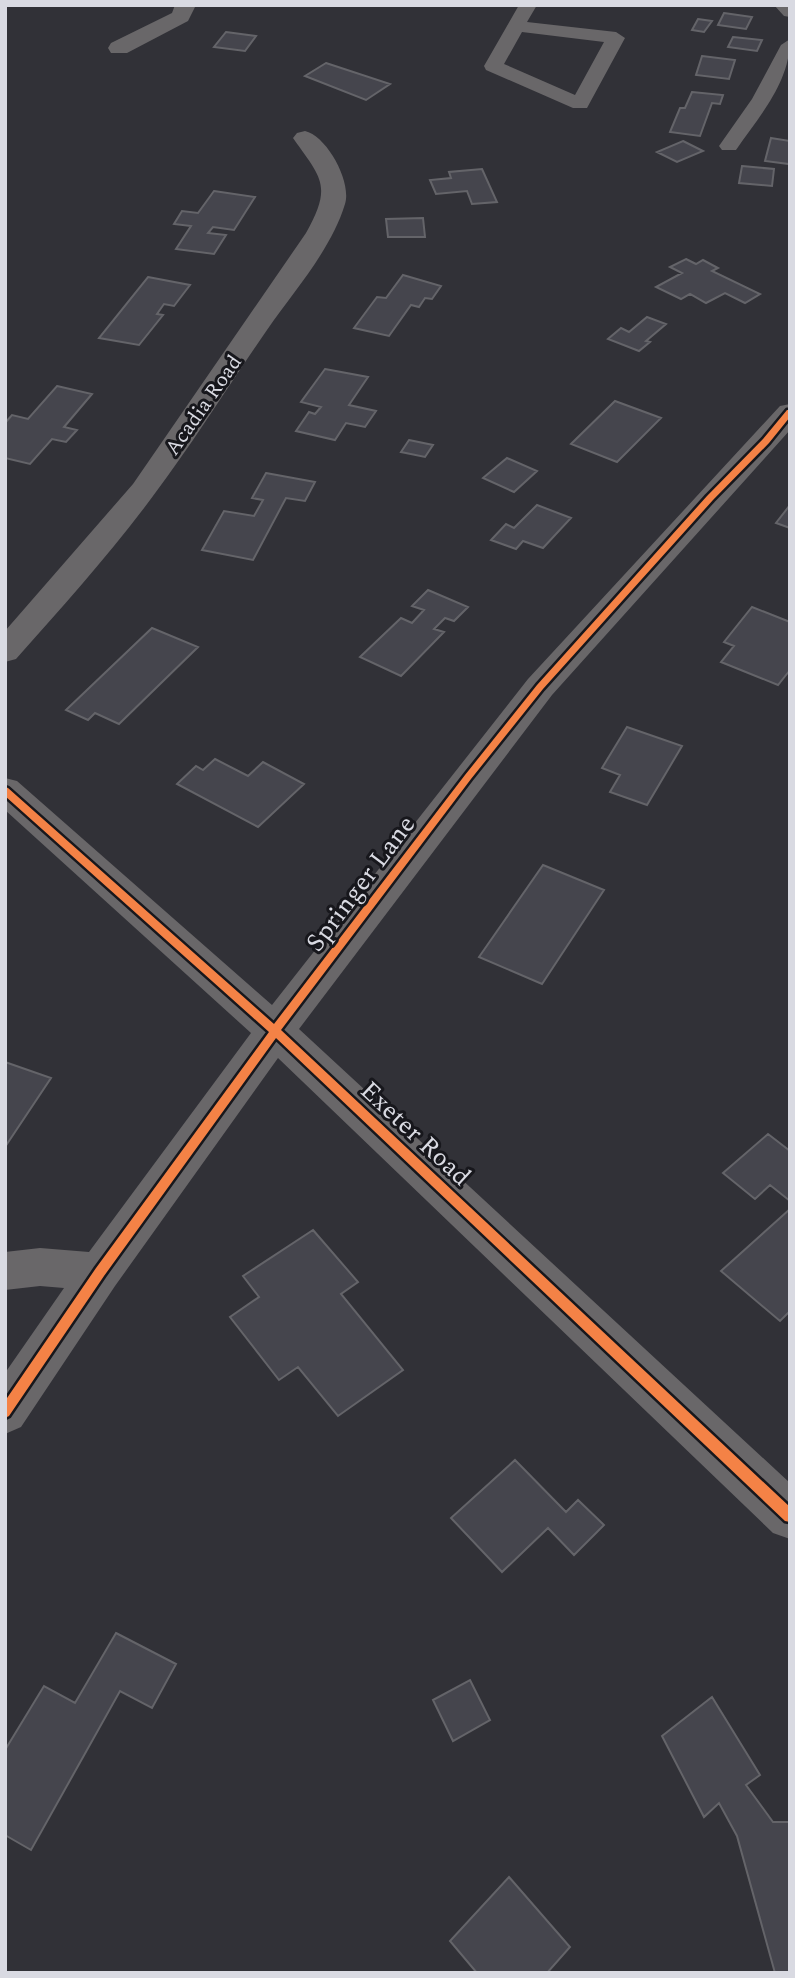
<svg xmlns="http://www.w3.org/2000/svg" width="795" height="1978" viewBox="0 0 795 1978" font-family="Spectral,serif">
<rect width="100%" height="100%" fill="#313137"/>
<!-- building -->
<path fill="#45454d" stroke="#646469" stroke-width="2" d="M 724,13 L 752,17 L 746,29 L 718,25 Z
M 698,19 L 712,21 L 704,32 L 692,30 Z
M 226,32 L 256,36 L 245,51 L 214,47 Z
M 733,37 L 762,40 L 757,51 L 728,47 Z
M 702,56 L 735,60 L 729,79 L 696,75 Z
M 326,63 L 390,84 L 366,100 L 305,76 Z
M 692,92 L 723,95 L 720,104 L 712,103 L 700,136 L 670,132 L 680,108 L 685,108 Z
M 771,138 L 790,141 L 789,164 L 765,161 Z
M 683,141 L 703,151 L 677,162 L 657,152 Z
M 742,166 L 774,169 L 772,186 L 739,183 Z
M 482,169 L 497,202 L 472,204 L 467,191 L 436,194 L 430,180 L 451,178 L 449,172 Z
M 214,191 L 255,197 L 234,230 L 213,227 L 208,233 L 226,235 L 214,254 L 176,249 L 191,226 L 174,224 L 182,211 L 198,213 Z
M 423,218 L 425,237 L 388,237 L 386,219 Z
M 686,259 L 696,264 L 703,260 L 718,268 L 712,271 L 760,294 L 745,303 L 725,293 L 706,303 L 690,294 L 681,299 L 656,287 L 682,273 L 670,267 Z
M 403,275 L 441,286 L 432,299 L 425,298 L 419,307 L 411,305 L 389,336 L 354,328 L 377,297 L 386,298 Z
M 148,277 L 190,285 L 174,306 L 164,304 L 157,314 L 163,315 L 139,345 L 99,338 Z
M 647,317 L 666,324 L 646,341 L 650,342 L 639,351 L 608,339 L 621,328 L 629,332 Z
M 325,369 L 368,377 L 349,405 L 376,411 L 365,427 L 346,423 L 335,440 L 296,431 L 309,412 L 315,414 L 321,407 L 301,402 Z
M 57,386 L 92,394 L 64,427 L 77,430 L 66,442 L 52,439 L 30,464 L 5,458 L 5,423 L 12,415 L 28,419 Z
M 615,401 L 661,418 L 617,462 L 571,444 Z
M 409,440 L 433,445 L 425,457 L 401,452 Z
M 507,458 L 537,471 L 514,492 L 483,478 Z
M 266,473 L 315,482 L 305,501 L 286,498 L 253,560 L 202,550 L 224,511 L 254,516 L 263,500 L 252,498 Z
M 537,505 L 571,518 L 543,548 L 523,541 L 516,549 L 491,540 L 506,524 L 514,528 Z
M 790,505 L 790,528 L 776,523 Z
M 428,590 L 468,607 L 454,621 L 445,618 L 434,629 L 444,632 L 401,676 L 360,657 L 401,618 L 412,623 L 424,610 L 412,606 Z
M 752,607 L 790,622 L 790,670 L 778,685 L 721,662 L 734,646 L 724,642 Z
M 152,628 L 198,647 L 119,724 L 95,713 L 88,720 L 66,710 Z
M 627,727 L 682,746 L 647,805 L 610,792 L 620,775 L 602,768 Z
M 215,759 L 248,776 L 263,762 L 304,784 L 258,827 L 177,784 L 196,766 L 203,770 Z
M 543,865 L 604,890 L 542,984 L 479,957 Z
M 5,1062 L 51,1078 L 5,1147 Z
M 768,1134 L 790,1151 L 790,1201 L 770,1185 L 755,1199 L 723,1173 Z
M 790,1209 L 790,1311 L 780,1321 L 721,1271 Z
M 313,1230 L 358,1282 L 341,1294 L 403,1370 L 338,1416 L 298,1367 L 279,1380 L 230,1317 L 259,1297 L 243,1276 Z
M 515,1460 L 566,1512 L 578,1500 L 604,1525 L 574,1555 L 548,1528 L 502,1572 L 451,1518 Z
M 116,1633 L 176,1664 L 152,1708 L 120,1691 L 31,1850 L 5,1835 L 5,1750 L 44,1686 L 75,1703 Z
M 470,1680 L 490,1720 L 453,1741 L 433,1700 Z
M 712,1697 L 760,1775 L 746,1785 L 773,1822 L 790,1822 L 790,1973 L 775,1973 L 737,1836 L 719,1803 L 704,1817 L 662,1736 Z
M 509,1877 L 570,1947 L 547,1973 L 477,1973 L 450,1941 Z"/>
<g fill="none" stroke-linecap="round" stroke-linejoin="round">
<!-- service -->
<path fill="#696769" fill-rule="evenodd" d="M 519,5 L 537,5 L 527,22 L 616,32 L 625,38 L 587,108 L 573,108 L 486,70 L 484,66 ZM 522,32 L 604,42 L 575,95 L 504,64 Z
M 774,5 L 790,5 L 790,17 L 784,16 Z
M 790,39 C 790,83 760,115 736,150 L 722,150 L 719,146 L 752,99 L 781,45 Z"/>
<!-- minor -->
<path fill="#696769" fill-rule="evenodd" d="M 175,5 L 196,5 L 188,21 L 127,53 L 111,53 L 108,48 L 111,43 L 172,13 Z
M 305,131 C 327,136 352,182 345,204 C 331,250 294,291 267,330 C 229,385 193,443 153,496 C 111,553 63,606 16,659 L 5,662 L 5,631 L 133,484 L 306,233 C 333,185 321,178 293,138 L 297,133 Z
M 790,404 L 790,430 L 552,695 L 299,1029 L 790,1483 L 790,1539 L 773,1533 L 278,1058 L 115,1286 L 21,1427 L 5,1434 L 5,1373 L 64,1288 L 40,1286 L 5,1290 L 5,1252 L 40,1248 L 89,1252 L 251,1033 L 5,810 L 5,778 L 17,781 L 272,1005 L 528,679 L 780,406 Z"/>
<!-- cycleway casing -->
<g stroke="#17171c" stroke-width="5">
<path id="cycleway" d="M 787,410 L 790,410 L 790,417 L 769,443 L 713,500 L 543,689 L 471,779 L 281,1030 L 790,1507 L 790,1522 L 785,1521 L 276,1038 L 104,1276 L 9,1416 L 5,1418 L 5,1401 L 96,1268 L 269,1032 L 5,796 L 5,787 L 8,788 L 274,1024 L 465,775 L 537,685 L 707,496 L 763,439 Z"/>
</g>
<!-- cycleway -->
<use href="#cycleway" fill="#f48246" fill-rule="evenodd"/>
</g>
<g text-anchor="middle" stroke-width="6" stroke-linejoin="round" paint-order="stroke">
<!-- far-street labels -->
<g font-size="21" fill="#d9dae2" stroke="#17171c">
<text transform="translate(203 405) rotate(-55)" y="7">Acadia Road</text>
</g>
<!-- street labels -->
<g font-size="26" fill="#d9dae2" stroke="#17171c">
<text transform="translate(360 883) rotate(-53)" y="9">Springer Lane</text>
<text transform="translate(416 1133) rotate(43)" y="9">Exeter Road</text>
</g>
</g>
<!-- border -->
<rect width="795" height="1978" fill="none" stroke="#d9dae2" stroke-width="14"/>
</svg>
